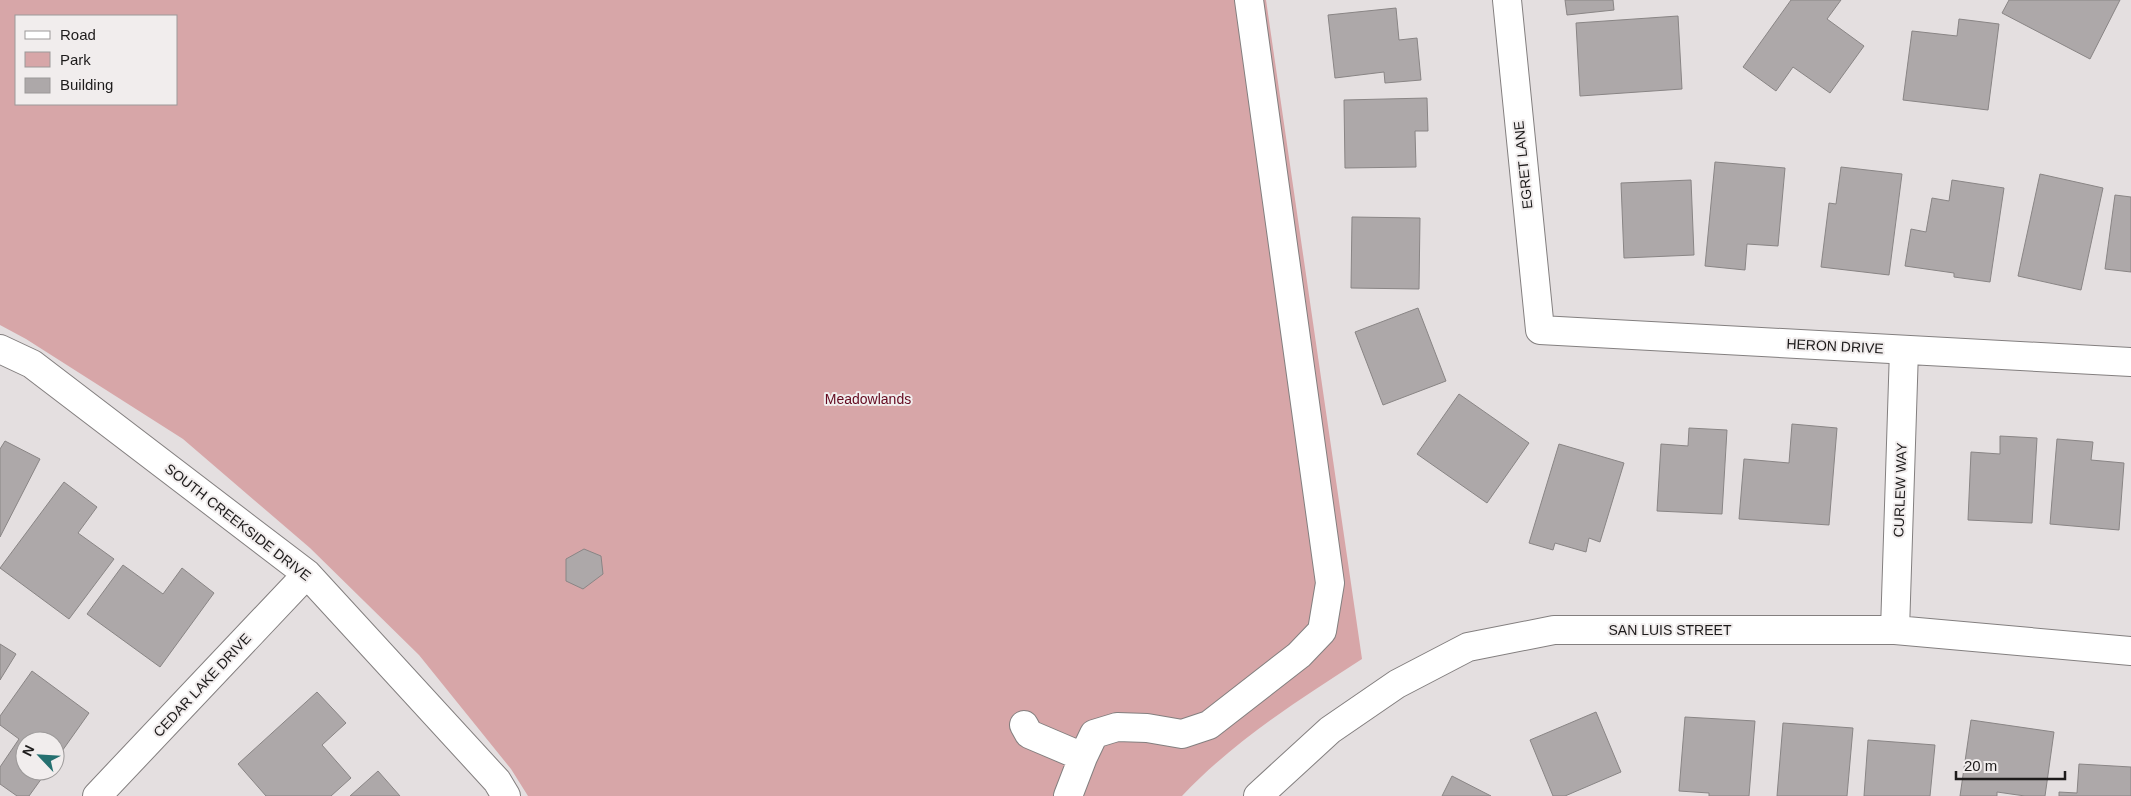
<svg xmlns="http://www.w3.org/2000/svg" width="2131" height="796" viewBox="0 0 2131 796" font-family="Helvetica,sans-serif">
<rect width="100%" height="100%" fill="#e4dfe0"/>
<!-- green -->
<path fill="#d7a6a8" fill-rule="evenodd" d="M 0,0 L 1266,0 L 1362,659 C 1297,701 1235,740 1182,796 L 528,796 L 511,769 L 419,655 L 310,548 L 183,439 L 26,339 L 0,325 ZM 16,16 L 176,16 L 176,104 L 16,104 Z"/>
<!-- building -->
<path fill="#ada8a9" stroke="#898585" d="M 1565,0 L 1613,0 L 1614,10 L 1567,15 Z
M 1791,0 L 1841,0 L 1827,19 L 1864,46 L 1830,93 L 1793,67 L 1776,91 L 1743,67 Z
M 2009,0 L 2120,0 L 2090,59 L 2002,13 Z
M 1396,8 L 1399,40 L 1417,38 L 1421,80 L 1385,83 L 1384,72 L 1335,78 L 1328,15 Z
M 1678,16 L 1682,89 L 1580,96 L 1576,23 Z
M 1959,19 L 1999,24 L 1988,110 L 1903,100 L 1912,31 L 1957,36 Z
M 1427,98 L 1428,131 L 1415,131 L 1416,167 L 1345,168 L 1344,100 Z
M 1715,162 L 1785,168 L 1778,246 L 1747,244 L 1745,270 L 1705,266 Z
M 1841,167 L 1902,174 L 1889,275 L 1821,267 L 1829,203 L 1836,204 Z
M 2040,174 L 2103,188 L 2081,290 L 2018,276 Z
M 1691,180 L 1694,255 L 1624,258 L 1621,183 Z
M 1952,180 L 2004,188 L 1990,282 L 1954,277 L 1954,273 L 1905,266 L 1911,229 L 1926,232 L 1932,198 L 1949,201 Z
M 2115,195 L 2131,197 L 2131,272 L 2105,269 Z
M 1352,217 L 1420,218 L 1419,289 L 1351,288 Z
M 1418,308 L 1446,381 L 1383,405 L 1355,332 Z
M 1459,394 L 1529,443 L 1487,503 L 1417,454 Z
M 1792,424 L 1837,428 L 1829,525 L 1739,519 L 1744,459 L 1789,463 Z
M 1689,428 L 1727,430 L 1722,514 L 1657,511 L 1661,444 L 1688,446 Z
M 2000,436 L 2037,438 L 2032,523 L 1968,520 L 1971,452 L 2000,454 Z
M 2057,439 L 2093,442 L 2091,460 L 2124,463 L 2119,530 L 2050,524 Z
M 5,441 L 40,459 L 0,537 L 0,449 Z
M 1559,444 L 1624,463 L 1600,542 L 1589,538 L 1586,552 L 1555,543 L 1553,550 L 1529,543 Z
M 64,482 L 97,507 L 78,533 L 114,559 L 69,619 L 0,568 Z
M 584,549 L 601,556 L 603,574 L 583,589 L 566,581 L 566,559 Z
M 123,565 L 163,594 L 182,568 L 214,593 L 160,667 L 87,614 Z
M 0,644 L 16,654 L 0,680 Z
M 32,671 L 89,713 L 55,761 L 55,741 L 25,741 L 25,771 L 47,771 L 29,796 L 17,796 L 0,784 L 0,767 L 19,739 L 0,725 L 0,716 Z
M 317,692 L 346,723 L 322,745 L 351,778 L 331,796 L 266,796 L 238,764 Z
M 1596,712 L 1621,772 L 1565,796 L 1553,796 L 1530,740 Z
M 1685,717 L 1755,721 L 1749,796 L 1709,796 L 1709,793 L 1679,791 Z
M 1971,720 L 2054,732 L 2045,796 L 2025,796 L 1997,792 L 1997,796 L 1960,796 Z
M 1783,723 L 1853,728 L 1847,796 L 1777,796 Z
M 1868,740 L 1935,745 L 1930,796 L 1864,796 Z
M 2079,764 L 2131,767 L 2131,796 L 2059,796 L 2059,792 L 2077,793 Z
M 378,771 L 400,796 L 350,796 Z
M 1452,776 L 1491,796 L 1442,796 Z"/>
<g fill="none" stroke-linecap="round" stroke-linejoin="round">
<!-- minor casing -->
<g stroke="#837f7f" stroke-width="30">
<path id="minor" d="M 1507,0 L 1540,330 L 2131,362
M 0,349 L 32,364 L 307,574 L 497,781 L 506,796
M 1895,630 L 1904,350
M 1024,725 L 1029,734 L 1083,757 L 1068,796
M 1083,757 L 1094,734 L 1117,727 L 1147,728 L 1182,734 L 1209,725 L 1299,655 L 1322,631 L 1330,583 L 1249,0
M 97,796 L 307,574
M 1258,796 L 1330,730 L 1397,684 L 1468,647 L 1554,630 L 1895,630 L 2131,651"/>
</g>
<!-- minor -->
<use href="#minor" stroke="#fff" stroke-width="28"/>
</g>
<g text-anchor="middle" stroke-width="4" stroke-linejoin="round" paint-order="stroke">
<!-- street labels -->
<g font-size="14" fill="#1d1b1b" stroke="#f1eded">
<text transform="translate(1523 165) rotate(-96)" y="5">EGRET LANE</text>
<text transform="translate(1835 346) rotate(3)" y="5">HERON DRIVE</text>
<text transform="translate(1900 490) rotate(-88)" y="5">CURLEW WAY</text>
<text transform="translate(238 522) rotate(38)" y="5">SOUTH CREEKSIDE DRIVE</text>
<text x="1670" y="635">SAN LUIS STREET</text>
<text transform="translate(202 685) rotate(-47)" y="5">CEDAR LAKE DRIVE</text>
</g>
<!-- park labels -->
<g font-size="14" fill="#63091f" stroke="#f1eded">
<text x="868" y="404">Meadowlands</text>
</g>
</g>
<!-- legend -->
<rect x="15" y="15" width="162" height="90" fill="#f1eded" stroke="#9c9999"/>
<rect x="25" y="31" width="25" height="8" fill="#ffffff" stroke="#9c9999"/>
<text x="60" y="40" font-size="15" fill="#1d1b1b">Road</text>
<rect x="25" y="52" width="25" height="15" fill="#d7a6a8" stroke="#9c9999"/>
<text x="60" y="65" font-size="15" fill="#1d1b1b">Park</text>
<rect x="25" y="78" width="25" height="15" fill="#ada8a9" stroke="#9c9999"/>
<text x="60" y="90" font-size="15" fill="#1d1b1b">Building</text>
<!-- north arrow -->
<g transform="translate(40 756) rotate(295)"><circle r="24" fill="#f1eded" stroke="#9c9999"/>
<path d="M0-4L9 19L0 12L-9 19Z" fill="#257070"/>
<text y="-8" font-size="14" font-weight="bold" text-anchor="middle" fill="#1d1b1b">N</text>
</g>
<!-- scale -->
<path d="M1956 771v8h109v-8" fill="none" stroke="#1d1b1b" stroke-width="2.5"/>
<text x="1964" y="771" font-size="15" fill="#1d1b1b" stroke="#f1eded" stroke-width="4" paint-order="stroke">20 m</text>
</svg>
